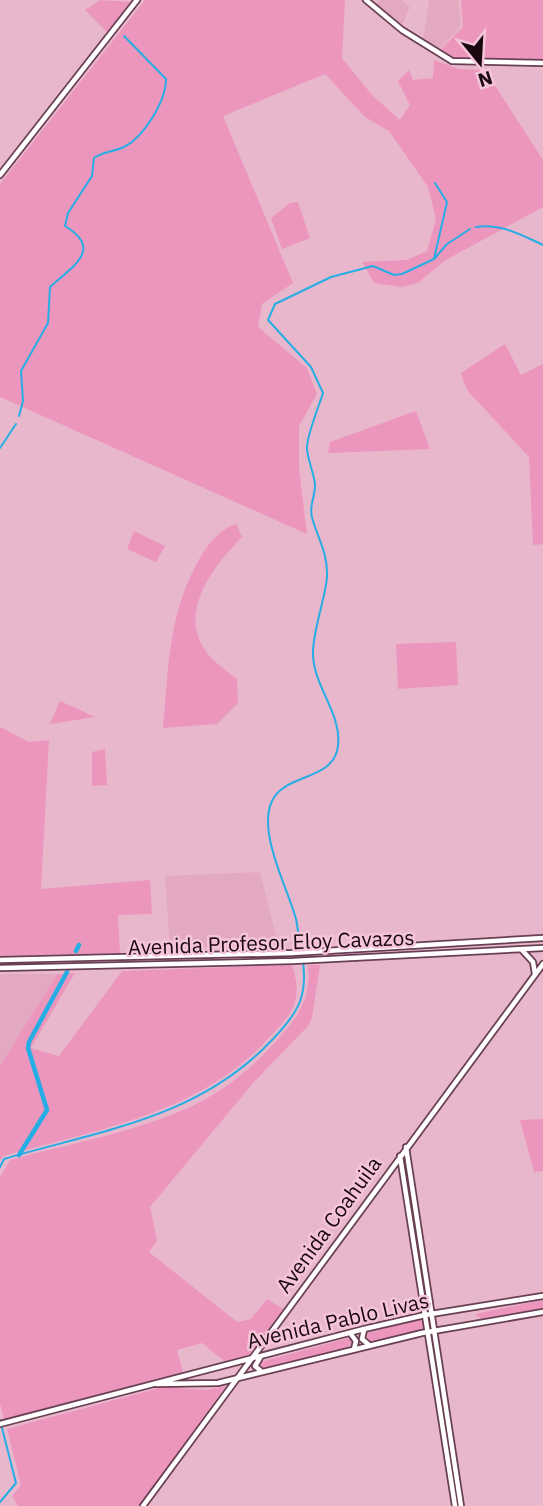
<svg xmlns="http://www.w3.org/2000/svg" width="543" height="1506" viewBox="0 0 543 1506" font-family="'IBM Plex Sans',sans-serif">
<rect width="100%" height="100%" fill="#e9b7cc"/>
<!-- built -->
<path fill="#e2a9c1" d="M 380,0 L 401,0 L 410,7 L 401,27 L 375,6 Z
M 429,0 L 458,0 L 461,26 L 437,51 L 423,41 Z
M 260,872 L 278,945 L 170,949 L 165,876 Z
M 0,974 L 57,974 L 0,1066 Z"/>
<!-- green -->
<path fill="#ec96bd" d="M 100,0 L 131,2 L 107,32 L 85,10 Z
M 145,0 L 345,0 L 342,58 L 372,95 L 400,120 L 410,105 L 398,81 L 409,70 L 413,80 L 433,78 L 434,60 L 459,69 L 485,70 L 543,160 L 543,207 L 444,261 L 418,283 L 402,287 L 374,283 L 362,262 L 407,260 L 427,251 L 436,219 L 428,187 L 389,131 L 365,117 L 325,74 L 223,116 L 293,283 L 262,304 L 258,327 L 307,368 L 317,394 L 299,426 L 299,468 L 307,534 L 0,397 L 0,184 Z
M 461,0 L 543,0 L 543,60 L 454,59 L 439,51 L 463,27 Z
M 298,202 L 310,238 L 282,249 L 271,218 L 290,203 Z
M 505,344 L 521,375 L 543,364 L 543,544 L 533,545 L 529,457 L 467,390 L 461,373 Z
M 416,411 L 430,449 L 328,453 L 330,442 Z
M 236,524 L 242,537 C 214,566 176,612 207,653 C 215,663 227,671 237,679 L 238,703 L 217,724 L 163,728 C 169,665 168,612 201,556 C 210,542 220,529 236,524 Z
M 134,531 L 165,546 L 156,562 L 127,549 Z
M 456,642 L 458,685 L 398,689 L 396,644 Z
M 60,701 L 95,717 L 50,724 Z
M 0,727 L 29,742 L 49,740 L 41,889 L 150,880 L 152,914 L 118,915 L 120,953 L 0,956 Z
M 105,749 L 107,785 L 92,786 L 92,752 Z
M 292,965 C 304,1002 292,1013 268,1039 C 200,1113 96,1130 3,1156 L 0,1161 L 0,1066 L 57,974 L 75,973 L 31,1048 L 59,1056 L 122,971 Z
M 308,965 L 320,965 L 312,1018 L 308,1026 L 254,1082 L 150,1207 L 157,1241 L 149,1252 L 237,1322 L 251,1319 L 267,1299 L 283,1309 L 250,1355 L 224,1361 L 202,1343 L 177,1350 L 183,1372 L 4,1419 L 0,1404 L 0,1177 L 10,1160 C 68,1144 145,1130 198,1103 C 229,1087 255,1065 277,1040 C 299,1016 311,998 308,965 Z
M 543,1119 L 543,1171 L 534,1172 L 520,1120 Z
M 543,1300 L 543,1309 L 539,1310 L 482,1320 L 475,1314 Z
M 419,1319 L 423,1321 L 424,1330 L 370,1343 L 365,1340 L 368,1333 Z
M 348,1338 L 353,1342 L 347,1348 L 263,1370 L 257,1363 Z
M 226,1386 L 139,1506 L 18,1506 L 12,1496 L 21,1485 L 7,1429 L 163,1387 L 207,1390 Z"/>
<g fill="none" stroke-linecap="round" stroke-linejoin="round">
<!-- stream -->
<path stroke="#26aee4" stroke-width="2" d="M 476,227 C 500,223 522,235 543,245
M 435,258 L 447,244 L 470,229
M 19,416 L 23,401 L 21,371 L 48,323 L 50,287 C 70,268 105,250 65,226 L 68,213 L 92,176 L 94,158 C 103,151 114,152 124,147 C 144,137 166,101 166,79 L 124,36
M 0,448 L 16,424
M 301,950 C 299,940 298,929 296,919 C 288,889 257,832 272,801 C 285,773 334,781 338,746 C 342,714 314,687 313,655 C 312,633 325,600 327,577 C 328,555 319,540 313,521 C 308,507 315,498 315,485 C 314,473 308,461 307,449 C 306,437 319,406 323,393 L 311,367 L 268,320 L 275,304 L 331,277 L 373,266 L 394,275 L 402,274 L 434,259 L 447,202 L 435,183
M 0,1167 L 4,1159 C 102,1130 199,1118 272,1040 C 299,1012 309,995 302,955
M 0,1420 L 16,1483 L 0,1502"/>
<!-- canal -->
<path stroke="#26aee4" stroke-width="4.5" d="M 76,951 L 79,945
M 19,1155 L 47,1110 L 28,1048 L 29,1042 L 67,972"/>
<!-- secondary casing -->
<g stroke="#694053" stroke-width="8">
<path id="secondary" d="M 366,0 L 402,30 L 452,61 L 543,63
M 0,175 L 137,0
M 522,950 L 533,962 L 535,974
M 0,960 L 292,953 L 543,938
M 0,968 L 293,961 L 543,948
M 406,1147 L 461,1506
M 400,1156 L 455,1506
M 364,1330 L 362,1339 L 369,1345
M 350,1333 L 356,1341 L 354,1349
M 261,1356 L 255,1366 L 262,1372
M 156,1384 L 218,1383 L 422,1333 L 543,1312
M 0,1424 L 364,1329 L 425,1315 L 543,1296
M 143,1506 L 543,964"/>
</g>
<!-- secondary -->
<use href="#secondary" stroke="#fff" stroke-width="4.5"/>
</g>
<g text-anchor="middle" stroke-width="5" stroke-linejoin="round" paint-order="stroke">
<!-- street labels -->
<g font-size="21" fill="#190810" stroke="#f6c4d9">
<text transform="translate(271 943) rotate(-2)" y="7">Avenida Profesor Eloy Cavazos</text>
<text transform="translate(329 1225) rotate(-54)" y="7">Avenida Coahuila</text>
<text transform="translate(338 1321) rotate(-13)" y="7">Avenida Pablo Livas</text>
</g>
</g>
<!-- north arrow -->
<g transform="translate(480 63) rotate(162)" stroke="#f6c4d9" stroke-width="5" paint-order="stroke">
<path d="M0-5L12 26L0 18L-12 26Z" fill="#190810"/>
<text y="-10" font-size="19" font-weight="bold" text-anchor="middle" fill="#190810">N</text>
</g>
</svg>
